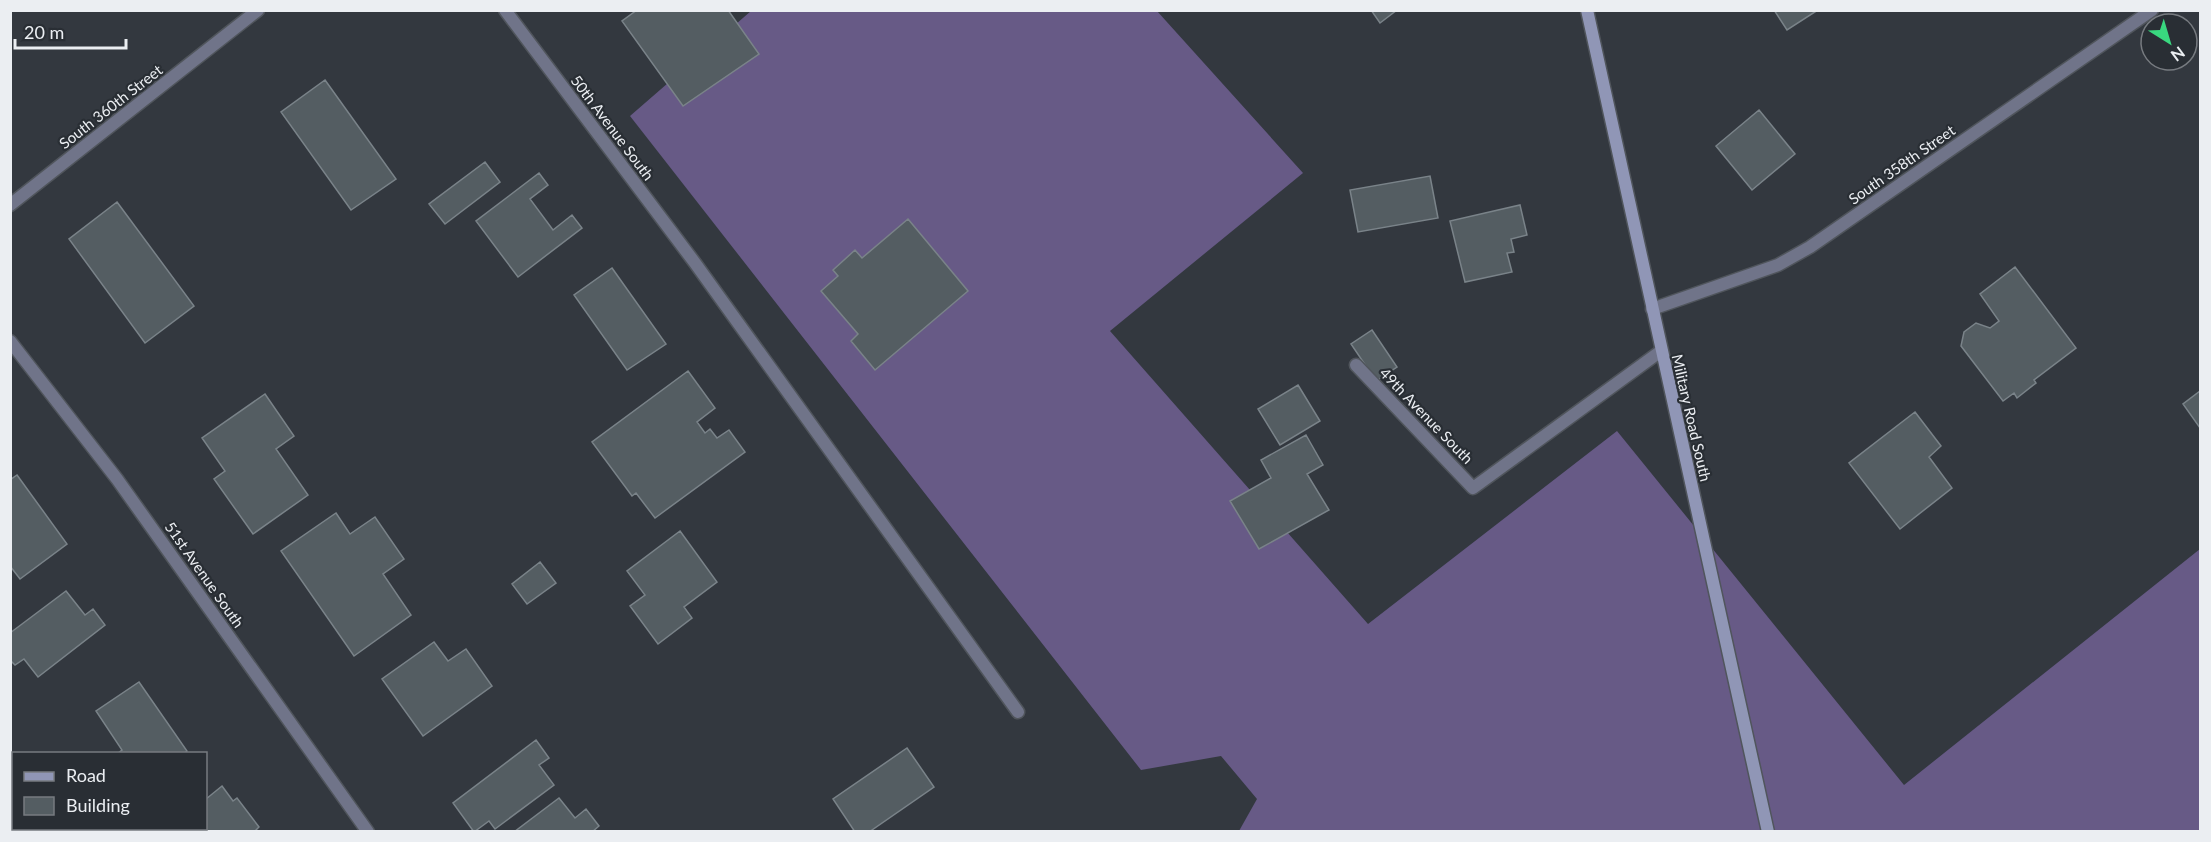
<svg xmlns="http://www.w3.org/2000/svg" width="2211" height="842" viewBox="0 0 2211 842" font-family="Lato,sans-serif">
<rect width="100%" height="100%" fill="#33383f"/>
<!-- forest -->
<path fill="#675a86" d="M 751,11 L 1157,11 L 1303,173 L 1110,331 L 1368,624 L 1617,431 L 1904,785 L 2200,549 L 2200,831 L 1239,831 L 1257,799 L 1221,756 L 1141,770 L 630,116 Z"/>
<!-- building -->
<path fill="#545d62" stroke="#7a8389" stroke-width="1.5" d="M 637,10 L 728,10 L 759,54 L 683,106 L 622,21 Z
M 1371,10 L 1397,10 L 1380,23 Z
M 1774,10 L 1818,10 L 1787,30 Z
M 325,80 L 396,179 L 351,210 L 281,112 Z
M 1759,110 L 1795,154 L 1752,190 L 1716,146 Z
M 485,162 L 500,182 L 445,224 L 429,204 Z
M 539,173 L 548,185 L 530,199 L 553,230 L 572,215 L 582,228 L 518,277 L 476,221 Z
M 1430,176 L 1438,218 L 1358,232 L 1350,190 Z
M 117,202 L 194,306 L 145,343 L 69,239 Z
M 1520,205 L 1527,235 L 1511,239 L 1514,252 L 1507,253 L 1512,272 L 1465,282 L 1450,221 Z
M 908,219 L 968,291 L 875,370 L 851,341 L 858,334 L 821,291 L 838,276 L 833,270 L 855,250 L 862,258 Z
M 2015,267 L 2076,348 L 2034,380 L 2036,383 L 2017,398 L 2014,393 L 2003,401 L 1961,346 L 1964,332 L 1976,323 L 1990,328 L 1999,321 L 1980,294 Z
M 612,268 L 666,344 L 627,370 L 574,295 Z
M 1372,330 L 1397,367 L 1376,381 L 1351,344 Z
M 688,371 L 715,408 L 697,422 L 705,433 L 710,429 L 717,438 L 729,430 L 745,452 L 655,518 L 636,493 L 632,496 L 592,442 Z
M 1298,385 L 1320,421 L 1280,445 L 1258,409 Z
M 2200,391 L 2200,428 L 2183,404 Z
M 265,394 L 294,436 L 276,449 L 308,495 L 253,534 L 214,479 L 225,471 L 202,438 Z
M 1915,412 L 1941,446 L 1929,457 L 1952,488 L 1900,529 L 1849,463 Z
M 1306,435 L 1323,465 L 1307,474 L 1329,510 L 1259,549 L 1230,501 L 1271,478 L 1261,460 Z
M 17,475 L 67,544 L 20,579 L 10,566 L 10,480 Z
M 336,513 L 350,534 L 375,517 L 404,559 L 383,574 L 411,615 L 354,656 L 281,551 Z
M 680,531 L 717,582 L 684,607 L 692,618 L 658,644 L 630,606 L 645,595 L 627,571 Z
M 540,562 L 556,583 L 527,604 L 512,584 Z
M 66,591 L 85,615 L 93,609 L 105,625 L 38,677 L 24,659 L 15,665 L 10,660 L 10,633 Z
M 434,642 L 448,661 L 466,649 L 492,686 L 423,736 L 382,679 Z
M 139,682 L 187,751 L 183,754 L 117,754 L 122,750 L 96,711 Z
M 536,740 L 549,758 L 539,765 L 554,785 L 495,829 L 489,821 L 474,832 L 453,803 Z
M 907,748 L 934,787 L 869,832 L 855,832 L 833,799 Z
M 222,786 L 233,801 L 237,798 L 259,827 L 254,832 L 162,832 L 166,828 L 206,828 L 206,799 Z
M 10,787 L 14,791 L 14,828 L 27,828 L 23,832 L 10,832 Z
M 559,798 L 575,818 L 586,809 L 599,826 L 592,832 L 514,832 Z"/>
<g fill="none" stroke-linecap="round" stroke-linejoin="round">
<!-- minor casing -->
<g stroke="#50555c" stroke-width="15">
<path id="minor" d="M 505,10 L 695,263 L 1018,712
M 10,205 L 258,10
M 1652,309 L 1778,265 L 1810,247 L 2152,10
M 10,341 L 117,479 L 368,832
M 1356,365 L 1473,488 L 1661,351"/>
</g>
<!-- secondary casing -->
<g stroke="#50555c" stroke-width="15">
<path id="secondary" d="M 1587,10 L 1768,832"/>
</g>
<!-- minor -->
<use href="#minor" stroke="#707489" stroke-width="12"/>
<!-- secondary -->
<use href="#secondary" stroke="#9096b6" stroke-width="12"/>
</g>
<g text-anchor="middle" stroke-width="4.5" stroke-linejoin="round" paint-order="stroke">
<!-- street labels -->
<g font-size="15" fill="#ebeef2" stroke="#292e34">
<text transform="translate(111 107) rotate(-38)" y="5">South 360th Street</text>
<text transform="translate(612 128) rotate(53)" y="5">50th Avenue South</text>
<text transform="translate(1902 165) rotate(-35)" y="5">South 358th Street</text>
<text transform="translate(1426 416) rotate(46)" y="5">49th Avenue South</text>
<text transform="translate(1691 418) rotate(77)" y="5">Military Road South</text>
<text transform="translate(204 575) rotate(55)" y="5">51st Avenue South</text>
</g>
</g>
<!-- border -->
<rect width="2211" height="842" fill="none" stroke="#ebeef2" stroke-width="24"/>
<!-- legend -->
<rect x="12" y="752" width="195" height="78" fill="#292e34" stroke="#777b80" stroke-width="1.5"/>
<rect x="24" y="772" width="30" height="9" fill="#9096b6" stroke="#777b80" stroke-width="1.5"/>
<text x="66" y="782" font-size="18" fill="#ebeef2">Road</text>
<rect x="24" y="797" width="30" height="18" fill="#545d62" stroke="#777b80" stroke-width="1.5"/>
<text x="66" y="812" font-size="18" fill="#ebeef2">Building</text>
<!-- north arrow -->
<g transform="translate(2169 42) rotate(143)"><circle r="28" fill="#292e34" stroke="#777b80" stroke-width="1.5"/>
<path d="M0-4.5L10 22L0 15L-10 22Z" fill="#39d87f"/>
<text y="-9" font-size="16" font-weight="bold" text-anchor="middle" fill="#ebeef2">N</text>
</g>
<!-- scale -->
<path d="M15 39v9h111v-9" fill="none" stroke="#ebeef2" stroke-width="3"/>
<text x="24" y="39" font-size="18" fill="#ebeef2" stroke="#292e34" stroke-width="4.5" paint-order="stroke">20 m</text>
</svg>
